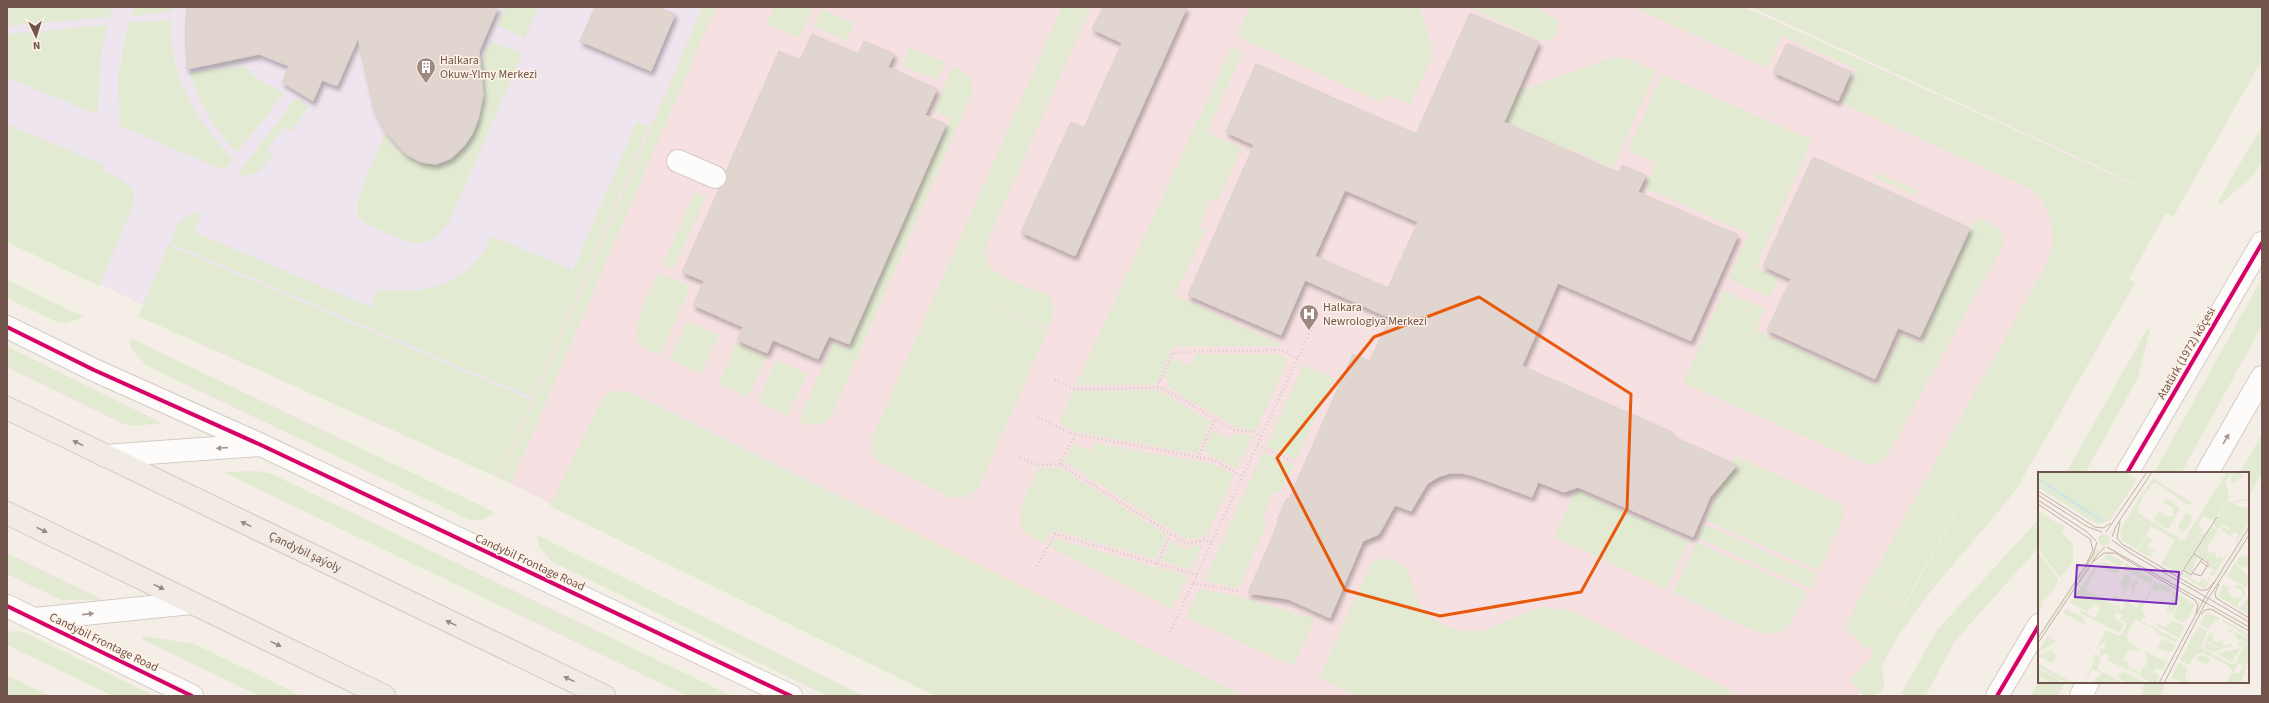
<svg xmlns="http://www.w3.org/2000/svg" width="2269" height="703" viewBox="0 0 2269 703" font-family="'Source Sans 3',sans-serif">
<defs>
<filter id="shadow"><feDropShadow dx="2.5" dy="4.5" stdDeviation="2" flood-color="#0004"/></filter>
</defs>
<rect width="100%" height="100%" fill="#f4eee7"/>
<!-- education -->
<path fill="#efe5ef" d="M 7,7 L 702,7 L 498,477 L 7,239 Z"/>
<!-- medical -->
<path fill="#f6e0e2" d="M 702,7 L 1745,7 L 2138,186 L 1901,610 L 1857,696 L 940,696 L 498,477 Z"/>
<!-- green -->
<path fill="#e3ead2" d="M 7,7 L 112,7 L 110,17 L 7,26 Z
M 134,7 L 173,7 L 172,12 L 131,16 Z
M 505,7 L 538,7 L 525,38 L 497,25 Z
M 703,7 L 716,7 L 511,484 L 500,479 Z
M 774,7 L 813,7 L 799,38 L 767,24 Z
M 1062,7 L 1084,7 L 987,229 L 1085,7 L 1091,7 L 986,245 C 986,251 984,256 986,261 C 992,276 1031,288 1046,294 C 1058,304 1054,315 1048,328 L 972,295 L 1048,330 L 979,487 L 967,497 L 952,498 L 881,463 C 871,456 871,448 873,436 Z
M 1250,7 L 1419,7 L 1432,46 L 1432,58 L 1410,105 L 1387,95 L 1383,103 L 1236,36 Z
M 1468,7 L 1534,7 L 1557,19 C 1562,33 1555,42 1540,40 Z
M 1633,7 L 1744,7 L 2137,186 L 1901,609 L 1863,592 L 2047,263 C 2058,237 2052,210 2033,190 L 1841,103 L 1856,69 L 1782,36 L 1767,68 Z
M 1751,7 L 2262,7 L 2262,60 L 2173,217 L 2166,213 L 2129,279 L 2135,283 L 2017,488 C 1971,549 1915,598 1881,668 C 1887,686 1885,698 1863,695 L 1849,680 L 1874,655 L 1867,646 L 1864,648 L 1856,637 L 1845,629 L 1862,593 L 1902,610 L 2138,185 Z
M 822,9 L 854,23 L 847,41 L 814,27 Z
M 171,20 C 169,76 196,120 233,159 L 224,170 L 120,126 L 118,78 L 128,23 Z
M 108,25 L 101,52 L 98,112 L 94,113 L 7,78 L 7,34 Z
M 491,41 L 522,54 L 450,220 C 432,249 417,246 388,234 C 377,229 367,226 358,217 L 357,203 L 360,192 L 385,134 C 398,151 411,162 432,165 C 464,168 482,119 484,94 C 484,84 481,73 482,64 C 482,57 488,48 491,41 Z
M 1232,46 L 1243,52 L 1207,132 L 1242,148 L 1218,200 L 1212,198 L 1199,228 L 1205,231 L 1175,295 L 1284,346 L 1173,347 L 1156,385 L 1076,385 Z
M 910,47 L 945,63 L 937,80 L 902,65 Z
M 1623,57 L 1656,71 L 1613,168 L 1506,122 L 1519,91 L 1607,59 Z
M 244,66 L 260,81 L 284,93 L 237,153 C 213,128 202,105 189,73 Z
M 953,66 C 967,72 975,78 972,94 L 832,415 C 823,428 812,427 799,421 L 833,342 L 849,348 L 950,119 L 933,111 Z
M 1662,74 L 1812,140 L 1756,267 L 1779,278 L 1770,297 L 1729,279 L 1749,234 L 1645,188 L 1656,163 L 1628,150 Z
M 296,98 L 309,107 L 290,132 L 284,127 L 267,149 L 273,154 C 264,167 255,180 238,174 Z
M 637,121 L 649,127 L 533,398 L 170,243 C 176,229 183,208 202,214 L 194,232 L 371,307 L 379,289 C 428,296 471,284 492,236 L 573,270 Z
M 7,124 L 104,165 L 102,171 C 119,178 133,181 135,201 L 99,286 L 7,242 Z
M 2262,126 C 2262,136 2263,148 2262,158 C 2260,176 2232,191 2221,205 L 2217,203 Z
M 1876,172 L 1918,191 L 1916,196 L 1874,177 Z
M 695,192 L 706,197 L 674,269 L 663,264 Z
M 1977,217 L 1999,228 L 2004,240 L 2003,246 L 1887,456 L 1879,463 L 1869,465 L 1683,383 L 1724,291 L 1765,309 L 1756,330 L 1877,385 L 1901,335 L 1920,343 Z
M 169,245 L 532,400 L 499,478 L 138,316 Z
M 659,273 L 691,286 L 660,355 C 655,352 645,350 641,345 C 627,331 652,288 659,273 Z
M 2262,278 L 2262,326 L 2181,473 L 2154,473 Z
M 7,280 L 84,317 L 65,324 L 57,322 L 7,298 Z
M 687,321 L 719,335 L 701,374 L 670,359 Z
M 2147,329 L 2150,330 L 2138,378 L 2085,473 L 2066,473 Z
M 130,338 L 496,513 L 479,521 L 468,519 L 147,366 L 131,349 Z
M 736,343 L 766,356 L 748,397 L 719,383 Z
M 7,346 L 162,423 L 135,426 L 121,423 L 7,367 Z
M 1196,354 L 1278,354 L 1288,360 L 1256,430 L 1236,427 L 1167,387 L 1170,380 L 1163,377 L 1172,357 L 1191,366 Z
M 776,360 L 807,373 L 788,416 L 758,402 Z
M 1304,365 L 1334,379 L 1296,459 L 1266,446 Z
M 1158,390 L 1211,422 L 1197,454 L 1076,432 L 1059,422 L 1073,391 Z
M 617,391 L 626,391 L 636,395 L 1244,696 L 935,696 L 550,506 L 601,401 L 607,394 Z
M 1213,431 L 1229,439 L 1233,433 L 1253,436 L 1237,469 L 1204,452 Z
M 2262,434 L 2262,473 L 2248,498 L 2248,473 L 2240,473 Z
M 1095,443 L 1214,464 L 1234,476 L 1206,536 L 1187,540 L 1064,462 L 1074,444 L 1091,451 Z
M 1263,452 L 1294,466 L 1280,493 L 1274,491 L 1261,522 L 1267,525 L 1238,588 L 1204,581 Z
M 1735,456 L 1838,502 L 1844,510 L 1843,519 L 1819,571 L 1706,520 Z
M 1059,467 L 1167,535 L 1155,559 L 1053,530 L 1044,544 L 1022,531 C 1016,510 1030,487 1038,468 Z
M 258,471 L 274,475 L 732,696 L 687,696 L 223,472 Z
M 1576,490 L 1689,541 L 1666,589 L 1554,537 Z
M 2039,519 L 2039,547 L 1955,641 L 1926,695 L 1900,696 L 1937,630 Z
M 1704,524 L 1817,574 L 1811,589 L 1698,538 Z
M 537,535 L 864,696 L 827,696 L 551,561 L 539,546 Z
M 1056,539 L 1188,576 L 1172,609 L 1050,547 Z
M 1171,540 L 1187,550 L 1189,547 L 1202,545 L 1191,570 L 1160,561 Z
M 1697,542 L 1808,592 C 1802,603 1790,627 1780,633 C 1764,642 1692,601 1673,592 Z
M 7,553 L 103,600 L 61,600 L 7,574 Z
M 1383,558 L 1395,561 L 1408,569 L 1417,601 L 1428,616 L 1445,626 L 1464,631 L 1482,631 L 1540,607 L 1570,610 L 1728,689 L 1736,696 L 1356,696 L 1319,678 L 1372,562 Z
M 1199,589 L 1238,596 L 1315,619 L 1293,666 L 1186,617 Z
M 17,631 L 23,632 L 155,696 L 113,696 L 7,645 L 7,632 Z
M 143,636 L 194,644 L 302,696 L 259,696 L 142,639 Z
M 7,675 L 50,696 L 7,696 Z
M 2039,681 L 2039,682 L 2065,682 L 2058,696 L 2031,696 Z
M 2145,682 L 2165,682 L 2161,696 L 2141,696 Z"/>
<!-- building -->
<path fill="#e0d6cf" stroke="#dcd0ca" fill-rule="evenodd" filter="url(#shadow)" d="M 187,7 L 498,7 L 479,51 L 483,95 L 478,119 L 472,134 L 464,146 L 451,158 L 436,164 L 421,162 L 406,154 L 386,132 L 374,109 L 358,38 L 337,86 L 322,80 L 313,101 L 282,82 L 289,66 L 259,54 L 187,69 L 185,31 Z
M 595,7 L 658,7 L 675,14 L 651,71 L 580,41 Z
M 1103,7 L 1187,7 L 1075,256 L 1021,232 L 1071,122 L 1084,128 L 1122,43 L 1092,29 Z
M 1470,13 L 1539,42 L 1504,122 L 1619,173 L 1622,165 L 1646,175 L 1638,192 L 1738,235 L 1691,341 L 1558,283 L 1522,366 L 1672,432 L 1670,435 L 1737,465 L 1710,497 L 1693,537 L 1578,487 L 1564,492 L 1538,482 L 1532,497 L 1474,476 L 1462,473 L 1450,473 L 1438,477 L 1427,484 L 1411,511 L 1395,505 L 1379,534 L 1363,541 L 1330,618 L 1288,599 L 1248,593 L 1279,521 L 1277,520 L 1287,498 L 1289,499 L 1353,354 L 1370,361 L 1390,318 L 1305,280 L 1281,335 L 1188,295 L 1254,145 L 1226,132 L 1256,64 L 1416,134 ZM 1345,190 L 1418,222 L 1388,288 L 1315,256 Z
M 812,34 L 858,54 L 864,41 L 894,54 L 888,67 L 937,89 L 925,115 L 946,124 L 849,344 L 829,336 L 818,359 L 773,340 L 767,353 L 737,340 L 743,327 L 693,305 L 704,281 L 682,272 L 719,189 L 726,182 L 726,172 L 779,51 L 800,60 Z
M 1787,43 L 1851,72 L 1838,101 L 1773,72 Z
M 1813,157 L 1970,228 L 1920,337 L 1898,328 L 1875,379 L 1767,330 L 1791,279 L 1763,266 Z"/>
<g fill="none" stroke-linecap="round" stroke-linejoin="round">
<!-- minor casing -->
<g stroke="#d3cbc6" stroke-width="24">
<path id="minor" d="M 678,161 L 715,177
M 7,327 L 94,370 L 261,445 L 791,696
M 105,456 L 258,445
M 2127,473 L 2262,243
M 2207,473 L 2262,377
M 7,606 L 192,696
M 35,619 L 191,603
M 1997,696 L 2039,625
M 2081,696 L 2088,682"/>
</g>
<!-- major casing -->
<g stroke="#d3c9c4" stroke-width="24">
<g id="major">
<path id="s1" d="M 7,408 L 604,696"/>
<path d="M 7,513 L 384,696"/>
</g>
</g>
<!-- path -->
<path stroke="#d6ccca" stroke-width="2.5" stroke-dasharray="1 3" stroke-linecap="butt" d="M 1055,380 L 1075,389 L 1162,388 L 1234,430 L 1254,432 L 1261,436
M 1157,387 L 1173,352 L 1281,350 L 1298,359
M 1038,417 L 1073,434 L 1214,460 L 1243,477
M 1258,445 L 1295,462
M 1020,458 L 1040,465 L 1060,464 L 1187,544 L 1204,540 L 1212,543
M 1198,458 L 1215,420
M 1060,464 L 1075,435
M 1156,564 L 1171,534
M 1037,566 L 1055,534 L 1197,575
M 1193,583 L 1238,591
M 1170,632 L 1317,317"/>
<!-- minor -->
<use href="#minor" stroke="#fdfcfb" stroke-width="22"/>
<!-- major -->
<use href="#major" stroke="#f1ebe4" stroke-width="22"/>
<!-- cycleway casing -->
<g stroke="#fef2e7" stroke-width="6">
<path id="cycleway" d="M 7,327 L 94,370 L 261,445 L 791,696
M 2127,473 L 2262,243
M 7,606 L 192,696
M 1997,696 L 2039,625"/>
</g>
<!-- cycleway -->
<use href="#cycleway" stroke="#d6006c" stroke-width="4"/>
</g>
<!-- one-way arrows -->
<defs><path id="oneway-solid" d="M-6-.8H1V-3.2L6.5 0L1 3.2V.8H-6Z"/></defs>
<g fill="#a89791">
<use href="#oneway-solid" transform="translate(2226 439) rotate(-60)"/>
<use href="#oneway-solid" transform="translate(222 448) rotate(176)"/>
<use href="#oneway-solid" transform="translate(88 614) rotate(-6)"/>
</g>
<g fill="#9d8880">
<use href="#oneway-solid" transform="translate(78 443) rotate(-154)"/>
<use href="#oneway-solid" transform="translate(246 524) rotate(-154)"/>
<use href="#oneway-solid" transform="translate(42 530) rotate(26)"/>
<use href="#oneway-solid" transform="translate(159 587) rotate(26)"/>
<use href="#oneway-solid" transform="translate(451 623) rotate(-154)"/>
<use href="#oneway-solid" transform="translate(276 644) rotate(26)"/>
<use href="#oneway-solid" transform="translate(569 679) rotate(-154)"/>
</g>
<!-- marked area -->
<path fill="none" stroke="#e8590c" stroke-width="3" stroke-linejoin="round" d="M 1479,297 L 1631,394 L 1627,509 L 1581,592 L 1440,616 L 1345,590 L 1277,458 L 1374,337 Z"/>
<!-- icons -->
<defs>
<g id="building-pin" transform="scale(1)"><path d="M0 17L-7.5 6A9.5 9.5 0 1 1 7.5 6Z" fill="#9e8981" stroke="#fef2e7"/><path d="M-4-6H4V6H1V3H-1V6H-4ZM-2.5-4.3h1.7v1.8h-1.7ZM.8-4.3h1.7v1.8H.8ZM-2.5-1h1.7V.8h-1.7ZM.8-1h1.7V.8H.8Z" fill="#fff"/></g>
<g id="hospital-pin" transform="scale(1)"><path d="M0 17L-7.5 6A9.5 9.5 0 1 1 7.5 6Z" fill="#9e8981" stroke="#fef2e7"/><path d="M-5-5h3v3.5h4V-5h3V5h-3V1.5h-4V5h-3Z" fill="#fff"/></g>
</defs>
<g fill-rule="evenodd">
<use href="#building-pin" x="426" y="67"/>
<use href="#hospital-pin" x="1309" y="314"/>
</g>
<g text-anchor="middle" stroke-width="3" stroke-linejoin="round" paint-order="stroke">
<!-- poi labels -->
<g font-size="12" fill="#70534a" stroke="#fef2e7" text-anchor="start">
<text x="440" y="64">Halkara<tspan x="440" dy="14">Okuw-Ylmy Merkezi</tspan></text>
<text x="1323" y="311">Halkara<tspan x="1323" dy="14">Newrologiya Merkezi</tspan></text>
</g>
<!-- street labels -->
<g font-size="12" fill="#70534a" stroke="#fef2e7">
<text transform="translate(2186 353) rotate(-60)" y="4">Atatürk (1972) köçesi</text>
<text dy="4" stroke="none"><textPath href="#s1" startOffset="331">Çandybil şaýoly</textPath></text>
<text transform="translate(530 562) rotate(25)" y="4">Candybil Frontage Road</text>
<text transform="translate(104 642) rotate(26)" y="4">Candybil Frontage Road</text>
</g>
</g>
<!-- overview -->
<g transform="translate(2038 472)">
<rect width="211" height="211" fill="#f4eee7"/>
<path d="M 0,0 L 87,0 L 99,8 L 72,48 L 60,53 L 3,17 L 0,15 L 0,8 L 42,35 L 0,7 ZM 189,0 L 194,0 L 188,10 L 191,26 L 176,49 L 166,44 L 160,53 L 165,57 L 162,63 L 169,59 L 164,67 L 153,60 L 164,68 L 142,102 L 123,92 L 137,68 L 113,54 L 99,78 L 84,68 L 82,58 L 92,42 L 111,54 L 92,41 L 103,23 L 105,26 L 99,36 L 100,41 L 141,66 L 140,68 L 146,68 ZM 196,0 L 203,0 L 204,5 L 194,12 L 192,6 ZM 115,6 L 150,28 L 155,34 L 150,31 L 150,33 L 119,11 L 114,12 L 107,22 L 104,22 ZM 129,26 L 141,36 L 138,44 L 135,42 L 136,36 L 128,32 L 124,33 ZM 211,26 L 211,51 L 196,75 L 209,52 L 195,74 L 200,62 L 196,60 L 193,65 L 183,58 L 185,54 L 190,58 L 192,55 L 188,53 L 184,53 L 181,57 L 175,53 L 190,29 L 206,36 L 211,35 L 209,28 L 200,30 L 200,32 L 195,29 ZM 122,37 L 123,41 L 130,45 L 138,44 L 130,57 L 115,48 ZM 0,39 L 26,55 L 24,61 L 35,72 L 35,90 L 22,106 L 0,77 ZM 148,40 L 153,44 L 154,48 L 147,59 L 143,60 L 140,54 ZM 174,55 L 180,58 L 169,75 L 171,81 L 176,80 L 174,83 L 177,80 L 178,86 L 182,83 L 180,87 L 185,80 L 182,85 L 185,87 L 193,77 L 175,104 L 172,103 L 176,98 L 171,96 L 172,91 L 157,82 ZM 211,58 L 211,60 L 171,122 L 184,101 ZM60 68a6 6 0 1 1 12 0a6 6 0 1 1-12 0ZM 108,64 L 114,67 L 110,75 L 117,79 L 114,81 L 107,78 L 114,82 L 113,86 L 100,79 ZM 59,77 L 61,79 L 8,158 L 7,157 ZM 0,80 L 20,107 L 17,116 L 4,129 L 4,133 L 0,140 ZM 69,83 L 75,84 L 86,90 L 82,95 L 67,87 L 58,94 ZM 156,83 L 162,87 L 159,86 L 153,102 L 146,98 ZM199 90a6 6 0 1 1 12 0a6 6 0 1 1-12 0ZM 65,90 L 82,97 L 79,102 L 63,96 ZM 88,91 L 115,107 L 113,112 L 85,97 ZM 197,92 L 211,105 L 208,116 L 189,104 ZM 57,95 L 58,98 L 48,117 L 78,134 L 83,132 L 81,136 L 84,138 L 87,131 L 84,129 L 89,130 L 95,118 L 92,115 L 97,107 L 101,110 L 90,130 L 100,136 L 101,132 L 99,130 L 105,131 L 101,139 L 117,109 L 133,117 L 131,122 L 123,117 L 117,120 L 114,118 L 103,138 L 109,147 L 104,146 L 103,149 L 113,154 L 115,151 L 111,148 L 115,150 L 116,157 L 97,147 L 89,163 L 89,169 L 104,179 L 90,178 L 85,188 L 90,190 L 91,197 L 100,199 L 101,203 L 69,188 L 71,184 L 67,182 L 61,185 L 63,180 L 61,178 L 66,177 L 68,172 L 64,171 L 57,180 L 68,158 L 81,164 L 84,162 L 89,152 L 82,147 L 84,143 L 78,140 L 76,146 L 86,152 L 81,161 L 42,141 L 43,138 L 57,146 L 62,136 L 55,132 L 52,137 L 50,136 L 50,140 L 32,131 ZM 145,100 L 161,111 L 165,106 L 169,110 L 171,104 L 173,106 L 168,115 L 165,116 L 143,103 ZM 88,101 L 95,106 L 91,108 L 93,110 L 81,131 L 79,132 L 75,125 L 76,123 L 83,126 L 87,115 L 82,112 ZM 185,112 L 191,116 L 190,120 L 196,126 L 200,126 L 204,124 L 204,119 L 197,115 L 199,112 L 204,115 L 208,121 L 199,133 L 203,135 L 211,124 L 211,143 L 180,124 ZM 135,119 L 157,132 L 147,151 L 135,145 L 142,130 L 133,123 ZM 134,127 L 140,131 L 134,142 L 128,138 ZM 28,137 L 45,145 L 48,153 L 25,141 ZM 169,140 L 183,147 L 176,149 L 171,157 L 161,152 ZM 184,147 L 211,162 L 211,187 L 203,211 L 188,211 L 193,201 L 197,202 L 202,200 L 205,194 L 200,192 L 196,201 L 189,193 L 165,181 L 158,183 L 151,193 L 142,188 L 160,154 L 169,159 L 164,172 L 165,177 L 193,192 L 198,191 L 209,164 L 185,150 ZM 134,148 L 146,154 L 141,166 L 118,154 L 119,152 L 128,155 ZM 189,155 L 208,166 L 194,190 L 179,182 L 202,176 L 200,171 L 205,169 L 204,167 L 200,168 L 196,159 L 192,160 ZM 117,156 L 140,168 L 138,171 L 116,159 ZM 172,160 L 177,170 L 184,168 L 186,174 L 193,172 L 194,174 L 184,177 L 168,169 ZM 10,164 L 18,170 L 0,180 L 0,179 ZM 124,167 L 137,173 L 135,178 L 129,180 L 119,176 ZM 167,170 L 182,177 L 182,178 L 175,180 L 167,177 ZM 14,178 L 18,184 L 14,191 L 0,184 ZM 106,179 L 129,190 L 125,198 L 118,197 L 116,199 L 121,204 L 118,211 L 113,211 L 103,204 L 103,199 L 110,190 ZM 57,182 L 63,186 L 59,197 L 85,211 L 54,211 L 64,201 L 55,197 L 46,211 L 57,188 L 54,186 ZM 164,183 L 173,187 L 170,193 L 160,188 L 159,191 L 159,185 ZM 0,191 L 13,199 L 36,211 L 29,211 L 0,195 ZM 141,191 L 147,194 L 147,197 L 150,195 L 147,204 L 149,211 L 133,206 ZM 0,196 L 23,209 L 13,211 L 0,204 ZM 85,199 L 108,211 L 89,211 L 80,206 Z" fill="#e3ead2"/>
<path fill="none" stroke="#cae5e4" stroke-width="2" d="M 0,7 L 66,50"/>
<path fill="none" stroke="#bfb0a8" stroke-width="1" d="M 0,19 L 57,55 L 65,56 L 73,51M 0,23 L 50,55 L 64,60M 0,28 L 49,60 L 58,69M 0,32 L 52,67 L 55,78 L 48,93M 68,60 L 109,0M 74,65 L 78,54 L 114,0M 79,66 L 84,72 L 162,118 L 169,118 L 177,109M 79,66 L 82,49M 74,68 L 92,81 L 211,150M 69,75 L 211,155M 156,82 L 170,91 L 170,95M 55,90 L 66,81 L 77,81 L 157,128 L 160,133 L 158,141M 145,98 L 153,103 L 164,87M 154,101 L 163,104 L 169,94 L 162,89M 141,105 L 179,45M 181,112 L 177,121 L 178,126 L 211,146M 163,143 L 167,138 L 173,137 L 211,159M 0,166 L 55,83 L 59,70M 0,171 L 60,82 L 67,75M 121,211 L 169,122 L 211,55M 126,211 L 168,130 L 211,63"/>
<path fill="#7b2cbf" fill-opacity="0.15" stroke="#7b2cbf" stroke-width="2" d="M 39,93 L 141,100 L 138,132 L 37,125 Z"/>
<rect width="211" height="211" fill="none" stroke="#70534a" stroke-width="2"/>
</g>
<!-- border -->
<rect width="2269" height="703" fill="none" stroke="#70534a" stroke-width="16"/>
<!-- north arrow -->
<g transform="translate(36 36) rotate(176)" stroke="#fef2e7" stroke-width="3" paint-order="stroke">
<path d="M0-3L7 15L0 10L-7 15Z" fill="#70534a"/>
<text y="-6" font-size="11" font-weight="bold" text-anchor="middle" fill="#70534a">N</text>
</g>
</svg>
